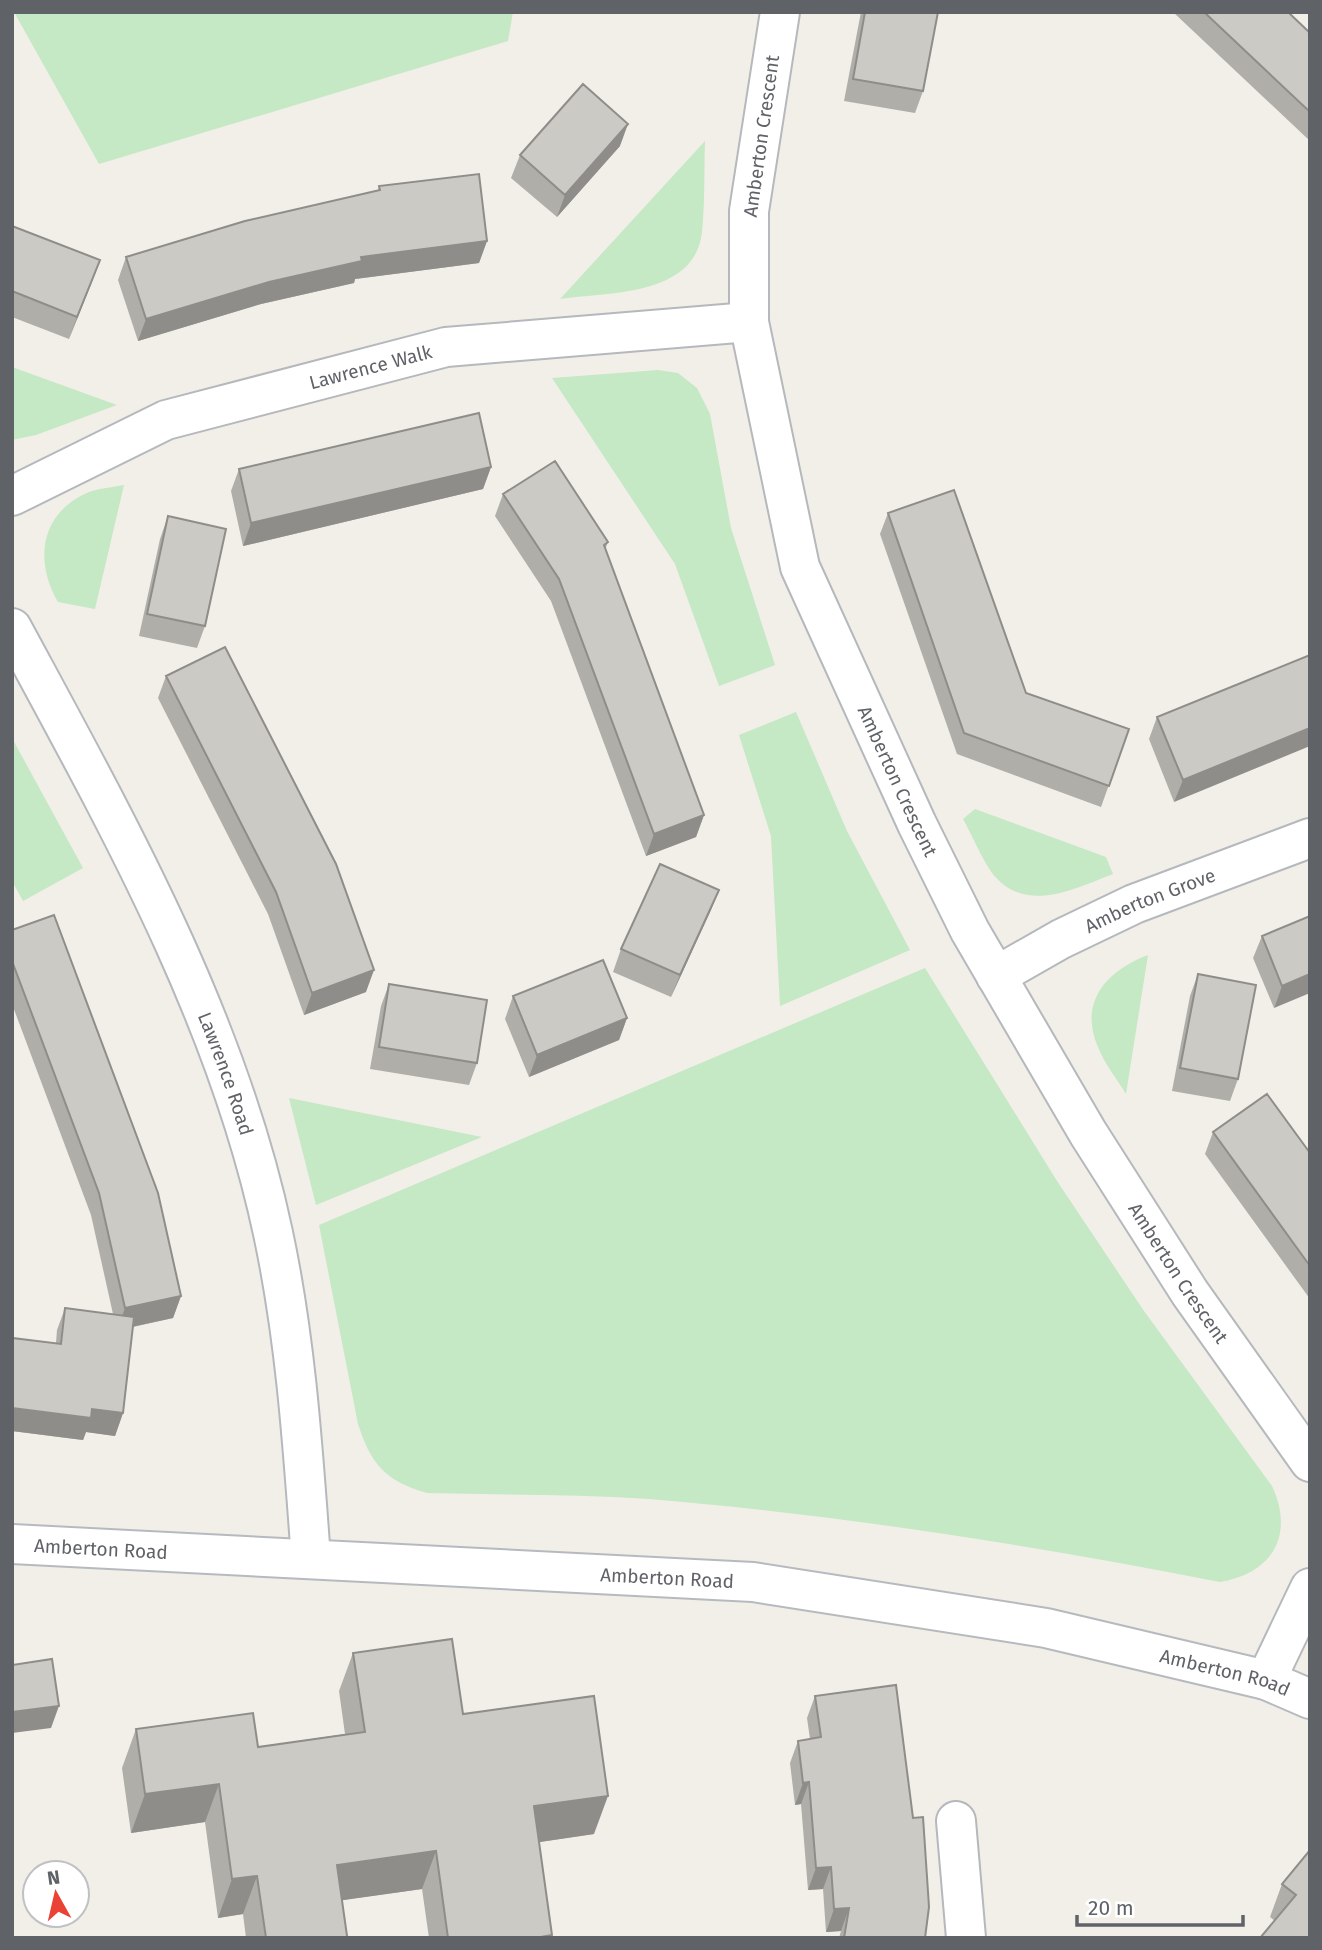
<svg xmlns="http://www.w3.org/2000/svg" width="1322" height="1950" viewBox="0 0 1322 1950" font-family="'Fira Sans',sans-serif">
<rect width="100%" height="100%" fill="#f1efe8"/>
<!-- green -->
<path fill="#c5e8c5" d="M 14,12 L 513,12 L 508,41 L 99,164 Z
M 705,141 C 704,171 705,202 702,232 C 695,297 607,292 560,299 Z
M 12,367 L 117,405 L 36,435 L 12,440 Z
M 658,370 L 678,373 L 697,388 L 710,414 L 731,528 L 775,665 L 719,686 L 675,564 L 552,378 Z
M 124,485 L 95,609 L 58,602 C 33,559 41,510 92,491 C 102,488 114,487 124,485 Z
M 796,712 L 847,831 L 910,950 L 780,1006 L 771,836 L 739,735 Z
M 12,738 L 83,868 L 23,901 L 12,881 Z
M 975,809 L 1106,857 L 1113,874 C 1074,889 1025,915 992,873 C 981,857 973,837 963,819 Z
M 1148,955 L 1126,1094 C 1117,1079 1104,1063 1098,1047 C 1078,1001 1108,970 1148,955 Z
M 925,968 L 1057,1181 L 1144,1311 L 1272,1486 C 1295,1535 1272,1574 1220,1582 C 1031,1545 841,1515 649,1499 C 575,1494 500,1495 427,1493 C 385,1481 371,1464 358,1424 L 319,1225 Z
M 289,1098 L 482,1137 L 316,1205 Z"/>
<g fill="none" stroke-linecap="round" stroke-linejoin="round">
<!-- street casing -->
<g stroke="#b5b8bc" stroke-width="42">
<g id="street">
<path id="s1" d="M 780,12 L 749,211 L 749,322 L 800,567 L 917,824 L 970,931 L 1088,1133 L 1190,1293 L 1310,1462"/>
<path id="s2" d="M 12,496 L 166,420 L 446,347 L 749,322"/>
<path id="s3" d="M 12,628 C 116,821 227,1016 273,1233 C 296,1340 303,1450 311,1559"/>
<path id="s4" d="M 996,976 L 1061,939 L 1134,904 L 1310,838"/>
<path d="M 1266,1680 L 1310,1588"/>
<path d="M 956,1821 L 966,1938"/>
</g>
</g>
<!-- secondary casing -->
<g stroke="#b6babf" stroke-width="42">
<g id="secondary">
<path id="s5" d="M 12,1544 L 753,1582 L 1046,1628 L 1266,1680 L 1310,1699"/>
</g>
</g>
<!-- street -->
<use href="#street" stroke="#fff" stroke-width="38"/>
<!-- secondary -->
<use href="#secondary" stroke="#fff" stroke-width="38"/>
</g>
<!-- wall -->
<path fill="#afaea9" d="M 861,12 L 938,12 L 923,91 L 915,113 L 844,101 Z
M 1173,12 L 1288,12 L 1310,33 L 1310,141 Z
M 620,146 L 557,217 L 511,178 L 520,155 Z
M 379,186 L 487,241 L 479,263 L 355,279 L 354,283 L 261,304 L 138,341 L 118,280 L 126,257 L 378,190 Z
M 12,226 L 100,260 L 69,339 L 12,317 Z
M 491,467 L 483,489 L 243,546 L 231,491 L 239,469 Z
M 503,494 L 608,542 L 605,550 L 704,815 L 696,837 L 646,856 L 551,601 L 495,516 Z
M 888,513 L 1026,693 L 1129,729 L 1101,807 L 957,754 L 880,534 Z
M 168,516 L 205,626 L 197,648 L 139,636 L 160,539 Z
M 1310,655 L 1174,802 L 1149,739 L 1157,717 Z
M 166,676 L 366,992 L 304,1015 L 268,914 L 158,698 Z
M 719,890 L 710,912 L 671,997 L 613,972 L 621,949 Z
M 1310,916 L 1274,1008 L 1253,958 L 1262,936 Z
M 12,930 L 181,1296 L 173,1318 L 133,1327 L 123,1413 L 115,1436 L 86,1432 L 83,1440 L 12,1431 L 12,1338 L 56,1343 L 57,1330 L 65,1308 L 113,1314 L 91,1215 L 12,1004 Z
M 1198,974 L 1238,1079 L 1230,1101 L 1172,1091 L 1190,996 Z
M 389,984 L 477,1063 L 469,1085 L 370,1069 L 381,1006 Z
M 513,996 L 627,1018 L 619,1040 L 529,1077 L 505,1019 Z
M 1213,1132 L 1310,1153 L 1310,1299 L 1205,1154 Z
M 353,1653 L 463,1714 L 594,1834 L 539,1842 L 552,1935 L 551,1938 L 429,1938 L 422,1889 L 342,1900 L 347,1936 L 349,1938 L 246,1938 L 243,1914 L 218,1918 L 205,1822 L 131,1833 L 122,1768 L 136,1729 L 258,1747 L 345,1734 L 339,1691 Z
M 815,1696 L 925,1938 L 839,1938 L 841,1931 L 826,1932 L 823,1889 L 808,1890 L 801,1804 L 795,1805 L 790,1763 L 798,1741 L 810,1739 L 807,1718 Z
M 1310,1850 L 1310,1938 L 1275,1921 L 1270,1917 L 1282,1884 Z"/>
<!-- shaded-wall -->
<path fill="#8f8d8a" d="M 628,124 L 620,146 L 557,217 L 565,195 Z
M 487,241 L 479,263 L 355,279 L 354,283 L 261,304 L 138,341 L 146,319 L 269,282 L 361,257 Z
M 100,260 L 92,282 L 69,339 L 77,317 Z
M 491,467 L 483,489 L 243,546 L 251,523 Z
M 1310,728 L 1310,746 L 1174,802 L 1183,780 Z
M 704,815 L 696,837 L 646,856 L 654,834 Z
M 719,890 L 710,912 L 671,997 L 680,975 Z
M 374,970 L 366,992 L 304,1015 L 312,993 Z
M 1310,974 L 1310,993 L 1274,1008 L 1282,986 Z
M 627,1018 L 619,1040 L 529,1077 L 537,1055 Z
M 181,1296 L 173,1318 L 117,1330 L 125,1308 Z
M 12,1408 L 92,1409 L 123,1413 L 115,1436 L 86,1432 L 83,1440 L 12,1431 Z
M 59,1706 L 51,1728 L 12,1733 L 12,1712 Z
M 809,1782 L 801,1804 L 795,1805 L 803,1783 Z
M 219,1784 L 205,1822 L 131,1833 L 145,1794 Z
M 608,1796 L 594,1834 L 520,1845 L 534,1806 Z
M 436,1851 L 422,1889 L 323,1903 L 337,1865 Z
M 831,1867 L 823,1889 L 808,1890 L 816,1868 Z
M 257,1876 L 243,1914 L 218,1918 L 232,1879 Z
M 849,1908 L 841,1931 L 826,1932 L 834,1909 Z"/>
<!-- building -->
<path fill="#cccac5" stroke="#8f8d8a" stroke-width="2" d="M 865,12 L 938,12 L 923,91 L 853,79 Z
M 1204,12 L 1288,12 L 1310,33 L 1310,112 Z
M 583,84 L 628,124 L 565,195 L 520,155 Z
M 479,174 L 487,241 L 361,257 L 362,261 L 269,282 L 146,319 L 126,257 L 245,221 L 380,190 L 379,186 Z
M 12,226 L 100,260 L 77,317 L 12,291 Z
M 479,413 L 491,467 L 251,523 L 239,469 Z
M 555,461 L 608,542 L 604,545 L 704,815 L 654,834 L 559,579 L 503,494 Z
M 954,490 L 1026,693 L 1129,729 L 1109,786 L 964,733 L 888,513 Z
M 168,516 L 226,529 L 205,626 L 147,614 Z
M 225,647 L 336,864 L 374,970 L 312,993 L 276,892 L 166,676 Z
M 1310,655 L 1310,728 L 1183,780 L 1157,717 Z
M 660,864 L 719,890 L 680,975 L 621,949 Z
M 54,915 L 158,1193 L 181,1296 L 125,1308 L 99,1193 L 12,961 L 12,930 Z
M 1310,916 L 1310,974 L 1282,986 L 1262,936 Z
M 603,960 L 627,1018 L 537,1055 L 513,996 Z
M 1198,974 L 1256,985 L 1238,1079 L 1180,1068 Z
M 389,984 L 487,1000 L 477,1063 L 379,1047 Z
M 1267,1094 L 1310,1153 L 1310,1266 L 1213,1132 Z
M 65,1308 L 134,1317 L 123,1413 L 92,1409 L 91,1418 L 12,1408 L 12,1338 L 61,1344 Z
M 452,1639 L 463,1714 L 594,1696 L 608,1796 L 534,1806 L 552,1935 L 535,1938 L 448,1938 L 436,1851 L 337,1865 L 347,1936 L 349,1938 L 266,1938 L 257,1876 L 232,1879 L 219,1784 L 145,1794 L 136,1729 L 253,1713 L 258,1747 L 365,1732 L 353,1653 Z
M 52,1659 L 59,1706 L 12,1712 L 12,1665 Z
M 896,1685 L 913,1818 L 923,1817 L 929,1907 L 925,1938 L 844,1938 L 849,1908 L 834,1909 L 831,1867 L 816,1868 L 809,1782 L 803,1783 L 798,1741 L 821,1737 L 815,1696 Z
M 1310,1850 L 1310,1938 L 1260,1938 L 1296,1895 L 1282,1884 Z"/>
<g text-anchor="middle" stroke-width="5" stroke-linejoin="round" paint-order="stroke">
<!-- street labels -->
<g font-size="19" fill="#5f6368" stroke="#fff">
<text transform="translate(761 136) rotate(-82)" y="7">Amberton Crescent</text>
<text dy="7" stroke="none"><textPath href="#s2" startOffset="383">Lawrence Walk</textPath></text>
<text dy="7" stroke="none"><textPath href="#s1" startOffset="798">Amberton Crescent</textPath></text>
<text dy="7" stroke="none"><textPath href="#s4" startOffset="172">Amberton Grove</textPath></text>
<text dy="7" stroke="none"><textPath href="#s3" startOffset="495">Lawrence Road</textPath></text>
<text dy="7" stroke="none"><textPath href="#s1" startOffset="1365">Amberton Crescent</textPath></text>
<text dy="7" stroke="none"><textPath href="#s5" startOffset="89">Amberton Road</textPath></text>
<text dy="7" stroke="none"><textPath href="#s5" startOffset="656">Amberton Road</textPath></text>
<text dy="7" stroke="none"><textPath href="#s5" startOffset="1223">Amberton Road</textPath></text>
</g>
</g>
<!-- border -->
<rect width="1322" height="1950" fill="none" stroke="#5f6368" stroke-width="28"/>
<!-- north arrow -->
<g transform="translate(56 1894) rotate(352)"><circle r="33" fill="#ffffff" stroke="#bfc1c3" stroke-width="2"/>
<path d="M0-5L12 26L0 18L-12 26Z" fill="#ea4335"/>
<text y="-10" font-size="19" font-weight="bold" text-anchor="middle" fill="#5f6368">N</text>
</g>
<!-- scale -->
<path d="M1077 1915v10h166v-10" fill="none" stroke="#5f6368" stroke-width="3.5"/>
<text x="1088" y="1915" font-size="21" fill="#5f6368" stroke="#ffffff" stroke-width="5" paint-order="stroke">20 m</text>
</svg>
